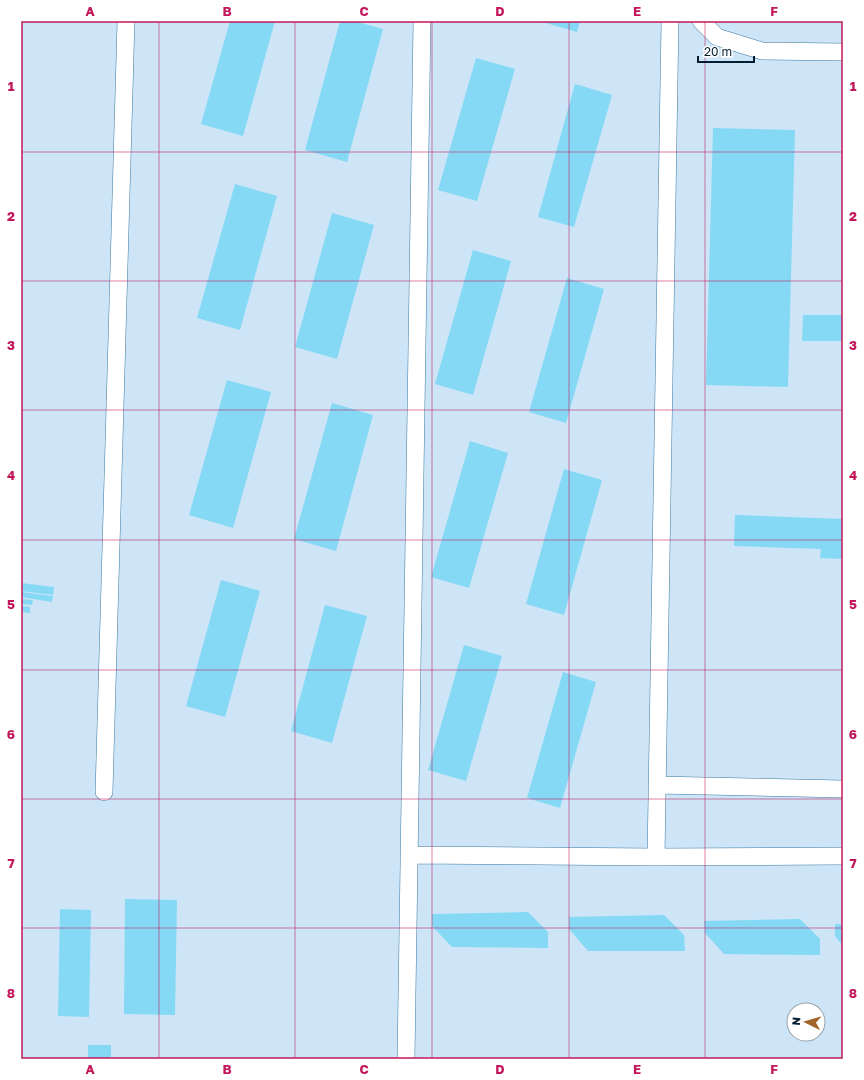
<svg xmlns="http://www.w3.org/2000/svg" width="864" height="1080" viewBox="0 0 864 1080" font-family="'Golos Text',sans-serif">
<rect width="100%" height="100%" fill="#cde5f7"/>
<!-- building -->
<path fill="#85d9f4" d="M 230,21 L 275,21 L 243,136 L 201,124 Z
M 340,21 L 354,21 L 383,29 L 347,162 L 305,150 Z
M 539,21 L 580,21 L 577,32 Z
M 476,58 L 515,69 L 477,201 L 438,190 Z
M 575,84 L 612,95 L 574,227 L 538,217 Z
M 713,128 L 795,130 L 788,387 L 706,385 Z
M 235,184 L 277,196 L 240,330 L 197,318 Z
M 332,213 L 374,225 L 337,359 L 295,347 Z
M 473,250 L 511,261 L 473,395 L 435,384 Z
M 567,278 L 604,289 L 566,423 L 529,412 Z
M 803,315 L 843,315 L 843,341 L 802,341 Z
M 227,380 L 271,392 L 233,528 L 189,515 Z
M 332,403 L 373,415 L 336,551 L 294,539 Z
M 470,441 L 508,453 L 469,588 L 431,577 Z
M 564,469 L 602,480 L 564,615 L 526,604 Z
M 735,515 L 843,519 L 843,559 L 820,558 L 821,549 L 734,546 Z
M 221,580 L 260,591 L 225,717 L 186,706 Z
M 21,583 L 54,587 L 53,595 L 21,591 Z
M 21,592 L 53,596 L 52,602 L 21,597 Z
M 21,599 L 33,600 L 32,605 L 21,604 Z
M 325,605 L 367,616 L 332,743 L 291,731 Z
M 21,606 L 30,607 L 30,613 L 21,612 Z
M 464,645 L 502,656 L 466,781 L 428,770 Z
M 563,672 L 596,682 L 560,808 L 527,798 Z
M 125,899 L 177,900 L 175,1015 L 124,1014 Z
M 60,909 L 91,910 L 89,1017 L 58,1016 Z
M 528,912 L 548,932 L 548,948 L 452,947 L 432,926 L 432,914 Z
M 664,915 L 684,935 L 685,951 L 588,951 L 569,929 L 569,917 Z
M 800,919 L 820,939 L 820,955 L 724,954 L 705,933 L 704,921 Z
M 835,924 L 843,924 L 843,946 L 835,936 Z
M 88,1045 L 111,1045 L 111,1059 L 88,1059 Z"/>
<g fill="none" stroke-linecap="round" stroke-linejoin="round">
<!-- minor casing -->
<g stroke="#3c78a2" stroke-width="18">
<path id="minor" d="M 701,21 L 717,37 L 762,51 L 843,52
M 657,785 L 843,789
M 104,792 L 126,21
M 410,855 L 656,857 L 843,856
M 656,857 L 670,21
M 406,1059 L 422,21"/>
</g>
<!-- minor -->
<use href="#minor" stroke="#fff" stroke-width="17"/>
</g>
<!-- grid -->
<path fill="none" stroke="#c2185b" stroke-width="1" stroke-opacity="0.55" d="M 159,21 L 159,1059M 295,21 L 295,1059M 432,21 L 432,1059M 569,21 L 569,1059M 705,21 L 705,1059M 21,152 L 843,152M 21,281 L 843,281M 21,410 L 843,410M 21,540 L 843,540M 21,670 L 843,670M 21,799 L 843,799M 21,928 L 843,928"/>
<!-- border -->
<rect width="864" height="1080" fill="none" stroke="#ffffff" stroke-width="44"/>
<!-- north arrow -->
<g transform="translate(806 1022) rotate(275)"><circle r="19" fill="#ffffff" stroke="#9ba5ac"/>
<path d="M0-3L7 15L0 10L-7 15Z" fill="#a16429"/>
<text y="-6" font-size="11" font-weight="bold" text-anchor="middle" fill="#051e2f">N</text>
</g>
<!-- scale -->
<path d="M698 56v6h56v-6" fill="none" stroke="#051e2f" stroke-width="2"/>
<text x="704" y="56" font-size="12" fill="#051e2f" stroke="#ffffff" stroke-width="3" paint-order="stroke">20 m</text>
<rect x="22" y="22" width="820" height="1036" fill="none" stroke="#c2185b" stroke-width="1.5"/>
<g font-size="13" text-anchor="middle" font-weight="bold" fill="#c2185b">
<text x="90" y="16">A</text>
<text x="227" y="16">B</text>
<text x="364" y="16">C</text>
<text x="500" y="16">D</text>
<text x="637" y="16">E</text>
<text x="774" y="16">F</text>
<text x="11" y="91">1</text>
<text x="853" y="91">1</text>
<text x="11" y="221">2</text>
<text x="853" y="221">2</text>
<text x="11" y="350">3</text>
<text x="853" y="350">3</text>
<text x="11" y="480">4</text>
<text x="853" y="480">4</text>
<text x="11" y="609">5</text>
<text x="853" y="609">5</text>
<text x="11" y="739">6</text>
<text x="853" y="739">6</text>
<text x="11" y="868">7</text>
<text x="853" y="868">7</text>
<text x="11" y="998">8</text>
<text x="853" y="998">8</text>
<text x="90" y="1074">A</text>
<text x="227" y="1074">B</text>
<text x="364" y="1074">C</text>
<text x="500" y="1074">D</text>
<text x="637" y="1074">E</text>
<text x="774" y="1074">F</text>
</g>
</svg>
